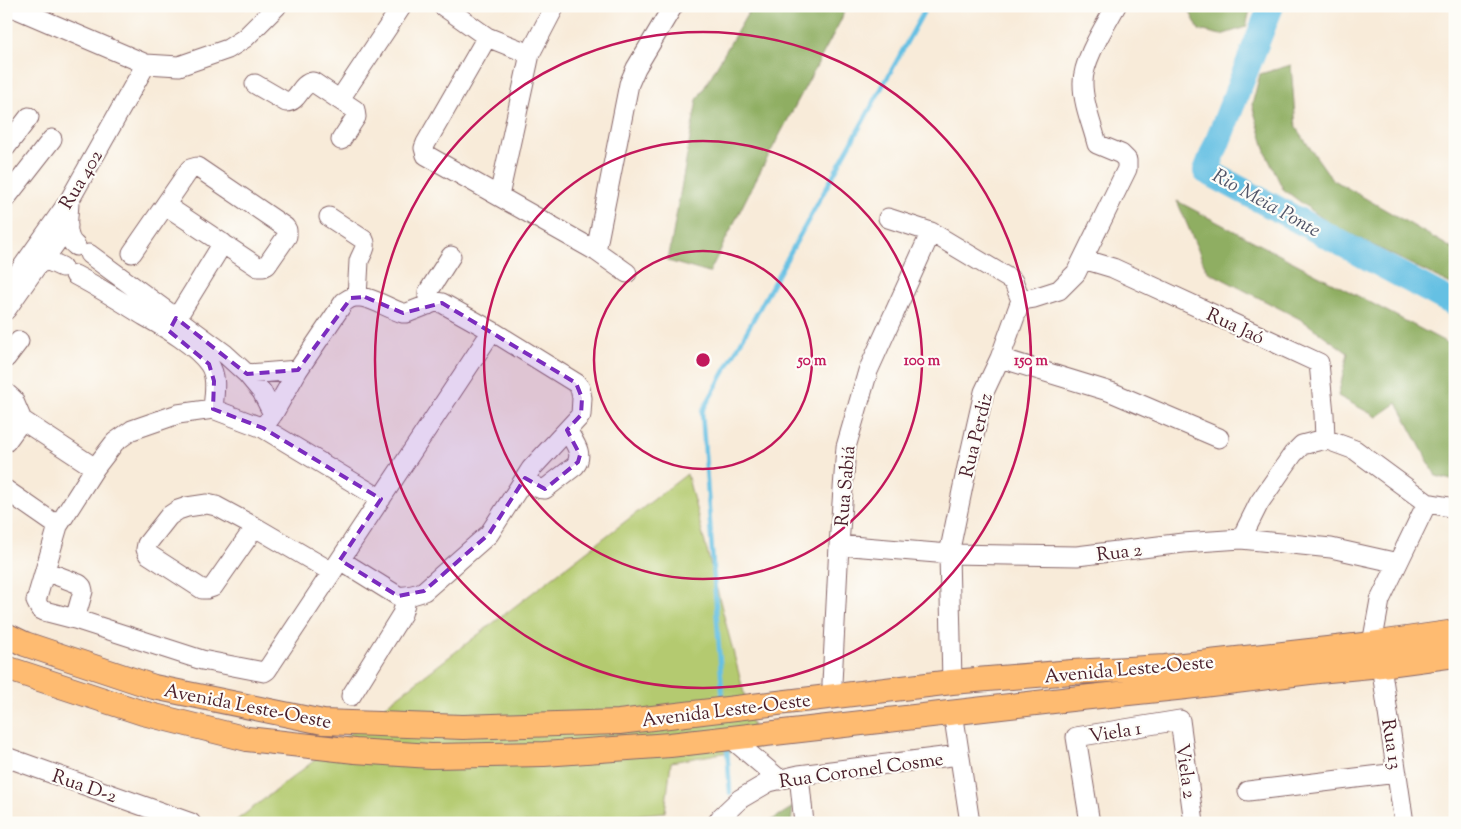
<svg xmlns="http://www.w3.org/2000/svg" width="1461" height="829" viewBox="0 0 1461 829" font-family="'Sorts Mill Goudy',serif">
<rect width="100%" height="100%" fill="#fdfcf7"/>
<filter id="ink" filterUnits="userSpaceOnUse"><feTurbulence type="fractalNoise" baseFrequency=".02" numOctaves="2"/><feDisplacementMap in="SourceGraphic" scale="10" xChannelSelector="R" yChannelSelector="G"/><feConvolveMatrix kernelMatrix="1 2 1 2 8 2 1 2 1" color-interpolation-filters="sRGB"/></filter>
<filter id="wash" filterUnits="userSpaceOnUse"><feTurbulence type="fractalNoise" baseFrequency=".0096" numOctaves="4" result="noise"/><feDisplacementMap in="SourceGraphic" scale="20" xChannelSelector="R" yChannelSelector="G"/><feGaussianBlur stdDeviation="1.12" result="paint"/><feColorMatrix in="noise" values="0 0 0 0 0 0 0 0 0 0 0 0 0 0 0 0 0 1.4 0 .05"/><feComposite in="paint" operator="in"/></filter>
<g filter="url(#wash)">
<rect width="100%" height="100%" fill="#f8ebd9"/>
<!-- green -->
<path fill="#b4ca6f" stroke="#7f744d" d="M 687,474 L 758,747 L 671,762 L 665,812 L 553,823 L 233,823 Z"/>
<!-- forest -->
<path fill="#8fae62" stroke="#6c6646" d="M 752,6 L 846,6 L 841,20 L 753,185 L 709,273 L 668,261 L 697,100 Z
M 1187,6 L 1251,6 L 1246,27 L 1221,35 L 1199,30 Z
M 1291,65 L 1296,128 L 1332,179 L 1455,250 L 1455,286 L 1330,224 L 1283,189 L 1268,158 L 1252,105 L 1260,74 Z
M 1177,201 L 1455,347 L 1455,481 L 1436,476 L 1397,403 L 1377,417 L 1338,396 L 1348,353 L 1302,320 L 1207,271 Z
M 793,807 L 791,823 L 767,823 Z"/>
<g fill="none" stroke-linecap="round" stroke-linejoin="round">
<!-- stream -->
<path stroke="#65c0e3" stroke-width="4.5" d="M 723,703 L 702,412 L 927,6
M 727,748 L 730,793
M 732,822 L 732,823"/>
<!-- river -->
<path stroke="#65c0e3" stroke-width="26" d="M 1271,6 L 1206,171 L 1455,304"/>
</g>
</g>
<g filter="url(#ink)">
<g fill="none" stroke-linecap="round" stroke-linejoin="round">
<!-- minor casing -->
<g stroke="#876668" stroke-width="21">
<path id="minor" d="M 10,6 L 146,64 L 179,66 L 228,49 L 245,38 L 277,6
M 443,6 L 487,37 L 530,54 L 499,196
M 487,37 L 426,143 L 424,148 L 426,155 L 596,251 L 627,273
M 530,54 L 555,6
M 255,84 L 286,102 C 299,102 299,84 313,82 L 355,110 L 356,117 L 341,140
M 340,99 L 402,6
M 6,147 L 29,117
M 6,198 L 52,139
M 69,201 C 69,215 63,237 76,246
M 329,217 L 364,240 C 368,247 361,254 359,261 L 357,297
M 888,218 L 931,232 L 1013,281 L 1021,300
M 596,251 L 629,84 L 636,68 L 673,6
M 132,253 L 190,169 L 197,167 L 285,227 L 287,230 L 287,236 L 267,265 L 263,267 L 258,267 L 165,205
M 89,254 L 225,354 L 247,374 L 262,392 L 273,414
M 1083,259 L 1113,268 L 1319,363 L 1324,414 L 1325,439
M 42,262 L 68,226
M 75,275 C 98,287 119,300 141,314 C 162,326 195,344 209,364 C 218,377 214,395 213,409
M 6,290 L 69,201 L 146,64
M 1021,300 L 1034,298 L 1059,290 L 1076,273 L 1127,169 L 1127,160 L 1121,154 L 1097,144 C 1092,124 1083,104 1083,84 C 1082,61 1105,26 1116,6
M 428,305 L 428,292 L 451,256
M 6,310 L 39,263 L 49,261 L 62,267
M 170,329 L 223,243
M 6,358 L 19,341
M 1000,358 L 1111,392 L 1219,438
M 247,374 L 298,370
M 6,393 L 13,399 L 22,420
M 263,428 L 273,414 L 298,370 L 344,302 C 346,301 348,299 351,298 C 365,292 388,309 403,313 L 407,313 L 435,302 L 442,303 L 492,331 L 576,383 L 580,388 L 582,398 L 581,415 L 531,469 L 489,534 L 424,591 C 415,595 408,597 398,596 L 340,560
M 6,442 L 22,420 L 95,468
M 525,478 C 531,482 537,490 545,489 L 575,466 C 585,454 573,441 567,430
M 6,490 L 58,526
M 381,499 L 263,428 L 213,409 L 178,414 L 132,430 L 115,442 L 95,468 L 58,526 L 36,601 L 40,609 L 44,611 L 75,619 L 202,660 L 264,672 L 267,670 L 492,331
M 255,527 L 213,587 L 207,589 L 202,589 L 148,554 L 146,549 L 147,544 L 169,516 L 178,510 L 187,507 L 207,504 L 216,506 L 255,527 L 332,572
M 1241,539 L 1259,503 L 1293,454 L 1302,445 L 1325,439 L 1355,450 L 1427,503 L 1455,508
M 839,545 L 949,554 L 1077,556 L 1183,543 L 1241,539 L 1331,548 L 1398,563
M 45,571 L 79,584 L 82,587 L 83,591 L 75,619
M 1372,644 L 1380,600 L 1427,503
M 1381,665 L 1404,823
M 952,682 L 949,554 L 967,467 L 984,392 L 1000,358 L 1021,300
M 351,696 L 402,614 L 407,597
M 834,696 L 832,683 L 839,545 L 846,447 L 868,371 L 931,232
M 953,712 L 970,823
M 732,739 L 780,780
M 6,757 L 191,823
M 799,775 L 804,823
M 1248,791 L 1397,773
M 717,823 L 721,817 L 740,799 L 769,782 L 799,775 L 959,755
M 1090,823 L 1076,737 L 1180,720 L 1194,823"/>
</g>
<!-- major casing -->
<g stroke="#876668" stroke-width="26">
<path id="major" d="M 6,635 L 25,644 L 154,687 L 323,722 L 463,727 L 619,722 L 952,682 L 1072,672 L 1165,667 L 1372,644 L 1455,632
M 6,668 L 143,713 L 247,739 L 355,751 L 431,756 L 544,754 L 670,745 L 1071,699 L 1186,687 L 1318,671 L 1381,665 L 1455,655"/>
</g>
<!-- minor -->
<use href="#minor" stroke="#fff" stroke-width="19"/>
<!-- major -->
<use href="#major" stroke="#febb71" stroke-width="24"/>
</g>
</g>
<!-- marked area -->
<path fill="#7b2cbf" fill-opacity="0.2" stroke="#7b2cbf" stroke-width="4" stroke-dasharray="10 6" stroke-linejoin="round" d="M 365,297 L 403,313 L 442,303 L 576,383 L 582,398 L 581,415 L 567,430 L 580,455 L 578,462 L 545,489 L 525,478 L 489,534 L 424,591 L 398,596 L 340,560 L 381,499 L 263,428 L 213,409 L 214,381 L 209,364 L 169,331 L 176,318 L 247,374 L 298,370 L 351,298 Z"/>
<!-- distance rings -->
<g fill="none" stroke="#c2185b" stroke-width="2.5">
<circle cx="703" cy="360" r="109"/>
<circle cx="703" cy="360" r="219"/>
<circle cx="703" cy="360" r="328"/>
</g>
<g text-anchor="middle" stroke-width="4.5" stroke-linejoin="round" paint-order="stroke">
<!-- street labels -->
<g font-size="19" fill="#4a1f2b" stroke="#fdfcf7">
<text transform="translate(80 179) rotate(-59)" y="7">Rua 402</text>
<text transform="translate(1236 325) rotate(25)" y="7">Rua Jaó</text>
<text transform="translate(975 435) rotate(-76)" y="7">Rua Perdiz</text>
<text transform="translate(844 486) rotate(-85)" y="7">Rua Sabiá</text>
<text transform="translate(1119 551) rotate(-7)" y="7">Rua 2</text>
<text transform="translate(1129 668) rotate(-5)" y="7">Avenida Leste-Oeste</text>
<text transform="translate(248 705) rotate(11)" y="7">Avenida Leste-Oeste</text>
<text transform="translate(726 709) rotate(-7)" y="7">Avenida Leste-Oeste</text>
<text transform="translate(1115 731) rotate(-9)" y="7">Viela 1</text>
<text transform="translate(1393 744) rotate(81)" y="7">Rua 13</text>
<text transform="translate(861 769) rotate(-8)" y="7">Rua Coronel Cosme</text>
<text transform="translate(1187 771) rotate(82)" y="7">Viela 2</text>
<text transform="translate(85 785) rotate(19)" y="7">Rua D-2</text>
</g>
<!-- water labels -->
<g font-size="20" font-style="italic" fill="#53576b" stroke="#fdfcf7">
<text transform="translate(1267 202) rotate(29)" y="7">Rio Meia Ponte</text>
</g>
</g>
<circle cx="703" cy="360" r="8" fill="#c2185b" stroke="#fdfcf7" stroke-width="2.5"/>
<g font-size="15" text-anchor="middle" font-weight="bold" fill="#c2185b" stroke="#fdfcf7" stroke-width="4.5" stroke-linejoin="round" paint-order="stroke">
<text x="812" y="365">50 m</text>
<text x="922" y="365">100 m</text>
<text x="1031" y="365">150 m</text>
</g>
<!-- margin -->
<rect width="1461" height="829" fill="none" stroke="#fdfcf7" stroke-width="25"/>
</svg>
